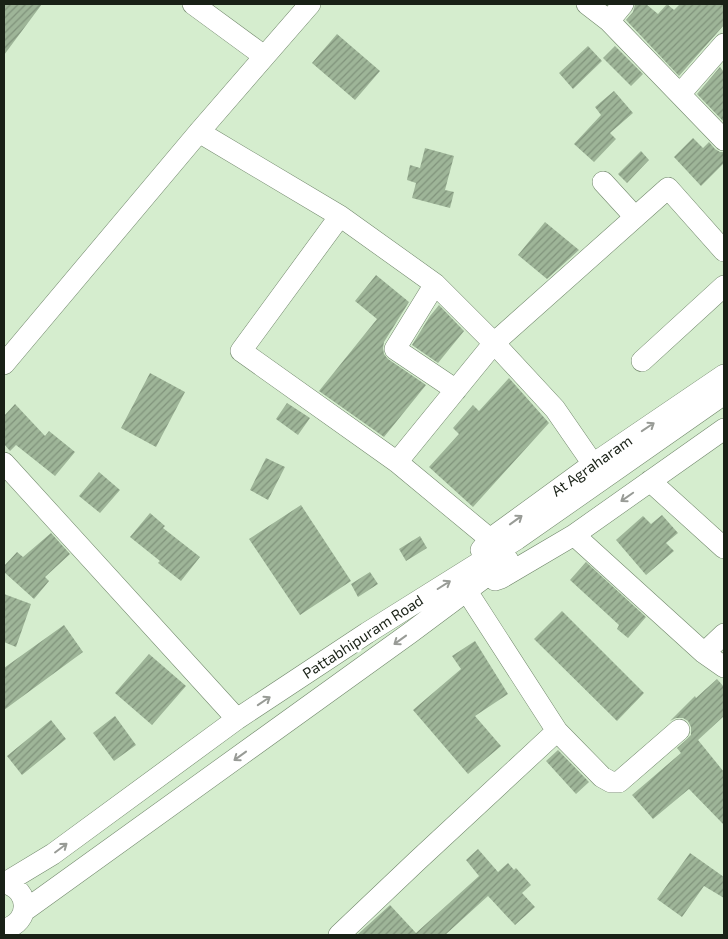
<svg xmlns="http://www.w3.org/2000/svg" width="728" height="939" viewBox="0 0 728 939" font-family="'Exo 2',sans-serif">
<defs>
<pattern id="building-hatch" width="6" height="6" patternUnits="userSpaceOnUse" patternTransform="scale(1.25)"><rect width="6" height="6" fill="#9eb598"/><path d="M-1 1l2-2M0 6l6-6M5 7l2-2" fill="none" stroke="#80937b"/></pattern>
</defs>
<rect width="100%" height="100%" fill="#d5edce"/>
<!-- building -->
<path fill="url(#building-hatch)" d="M 4,4 L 42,4 L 4,55 Z
M 635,4 L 646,4 L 658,14 L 667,4 L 674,10 L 680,4 L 724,4 L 724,25 L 679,76 L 626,20 L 633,12 Z
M 337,34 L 380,71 L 355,100 L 312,63 Z
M 588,46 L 602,61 L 573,89 L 559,73 Z
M 615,46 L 643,74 L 631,86 L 603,58 Z
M 720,67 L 724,72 L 724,122 L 697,94 Z
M 614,91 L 633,113 L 610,133 L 616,139 L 594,162 L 574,144 L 601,115 L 595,107 Z
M 693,138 L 703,148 L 709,142 L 715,149 L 720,152 L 724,152 L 724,163 L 701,186 L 674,157 Z
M 425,148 L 454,156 L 445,190 L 454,192 L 450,208 L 412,198 L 416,183 L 407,180 L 410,165 L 420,168 Z
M 641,151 L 649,160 L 627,183 L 618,174 Z
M 545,222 L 579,250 L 547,279 L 518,255 Z
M 376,275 L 409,302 L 384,342 L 383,348 L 384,354 L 388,359 L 426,385 L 384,437 L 319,391 L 377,319 L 355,301 Z
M 439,305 L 464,331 L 438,363 L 412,345 L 430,316 Z
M 150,373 L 185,392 L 156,447 L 121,428 Z
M 509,378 L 549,423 L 473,507 L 429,467 L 459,434 L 453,428 L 473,405 L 479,411 Z
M 287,403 L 310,418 L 298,435 L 276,419 Z
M 15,404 L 45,436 L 49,431 L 75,452 L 55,476 L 16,445 L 10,451 L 4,444 L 4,416 Z
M 266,458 L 285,467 L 268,500 L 250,490 Z
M 99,472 L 120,490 L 100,513 L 79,496 Z
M 301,505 L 351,581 L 300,615 L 249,539 Z
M 150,513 L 165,526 L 163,528 L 200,557 L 181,581 L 158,563 L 160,561 L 130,537 Z
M 662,515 L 678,533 L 666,543 L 674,551 L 646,575 L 616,540 L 643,516 L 651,524 Z
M 51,533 L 70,554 L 45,577 L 49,581 L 34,599 L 4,572 L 4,566 L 17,552 L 23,557 Z
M 420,536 L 427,548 L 406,561 L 399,549 Z
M 586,562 L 646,617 L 628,638 L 617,629 L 619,625 L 570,580 Z
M 370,572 L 378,584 L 358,597 L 351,584 Z
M 4,594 L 31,604 L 16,647 L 4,642 Z
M 562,611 L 644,693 L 617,721 L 534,639 Z
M 64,625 L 83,652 L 4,710 L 4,668 Z
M 475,641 L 508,694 L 475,716 L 501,746 L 468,774 L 413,710 L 461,669 L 452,656 Z
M 149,654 L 186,686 L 152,725 L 115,693 Z
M 717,679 L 724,687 L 724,716 L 698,740 L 724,772 L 724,825 L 689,789 L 653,819 L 632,795 L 681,753 L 677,748 L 687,739 L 691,735 L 691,727 L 688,721 L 683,718 L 676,718 L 670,721 L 695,696 L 696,698 Z
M 115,716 L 136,745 L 114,761 L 93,733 Z
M 51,720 L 66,739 L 22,775 L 7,756 Z
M 558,750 L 589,782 L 576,794 L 546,761 Z
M 478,849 L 498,872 L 508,863 L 514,870 L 516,868 L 531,885 L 522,893 L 535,907 L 515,925 L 488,896 L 445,935 L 357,935 L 390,905 L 416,933 L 479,876 L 466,860 Z
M 690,853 L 724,877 L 724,898 L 704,886 L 682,917 L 657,899 Z"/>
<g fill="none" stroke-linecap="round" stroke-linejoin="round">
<!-- minor casing -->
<g stroke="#71876b" stroke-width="22">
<path id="minor" d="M 193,4 L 264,56
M 587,4 L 609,21 L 724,140
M 609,21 L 623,4
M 680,94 L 724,44
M 199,132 L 340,216 L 435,284 L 494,343 L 555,409 L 593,464
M 603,182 L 635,217
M 340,216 L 241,351 L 397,462 L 490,539
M 435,284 L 395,349 L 456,390
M 642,361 L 724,286
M 4,364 L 199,132 L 310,4
M 397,462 L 494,343 L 668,188 L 724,251
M 4,463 L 237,719
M 650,481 L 724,548
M 574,535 L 704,653 L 724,667
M 481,550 L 490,539 L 593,464 L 724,375
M 495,580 L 501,578 L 574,535 L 724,429
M 466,590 L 557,731 L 602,777 L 611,782 L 619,782 L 679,730
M 704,653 L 724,634
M 4,883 C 31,889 31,923 4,929
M 5,883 L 53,854 L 237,719 L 367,633 L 517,539 L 724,394
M 24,911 L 410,633 L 508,560
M 339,935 L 417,861 L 557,731"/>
</g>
<!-- minor -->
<use href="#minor" stroke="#fff" stroke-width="21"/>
</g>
<!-- one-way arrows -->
<defs><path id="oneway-shaft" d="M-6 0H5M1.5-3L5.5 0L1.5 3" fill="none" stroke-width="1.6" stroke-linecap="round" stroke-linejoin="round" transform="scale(1.25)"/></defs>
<g stroke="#989b96">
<use href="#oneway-shaft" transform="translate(648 427) rotate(-34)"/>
<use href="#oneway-shaft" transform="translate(627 497) rotate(145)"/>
<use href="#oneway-shaft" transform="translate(516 520) rotate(-36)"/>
<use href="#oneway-shaft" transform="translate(444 585) rotate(-32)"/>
<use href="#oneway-shaft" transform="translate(400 640) rotate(144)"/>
<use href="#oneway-shaft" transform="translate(264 701) rotate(-34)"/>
<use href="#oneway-shaft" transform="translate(240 756) rotate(144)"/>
<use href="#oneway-shaft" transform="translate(61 848) rotate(-37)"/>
</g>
<g text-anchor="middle" stroke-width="5" stroke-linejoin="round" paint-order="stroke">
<!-- street labels -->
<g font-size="15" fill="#192116" stroke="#fff">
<text transform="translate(592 466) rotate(-35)" y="5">At Agraharam</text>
<text transform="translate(363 637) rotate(-33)" y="5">Pattabhipuram Road</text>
</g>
</g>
<!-- border -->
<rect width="728" height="939" fill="none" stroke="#192116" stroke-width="10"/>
</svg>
